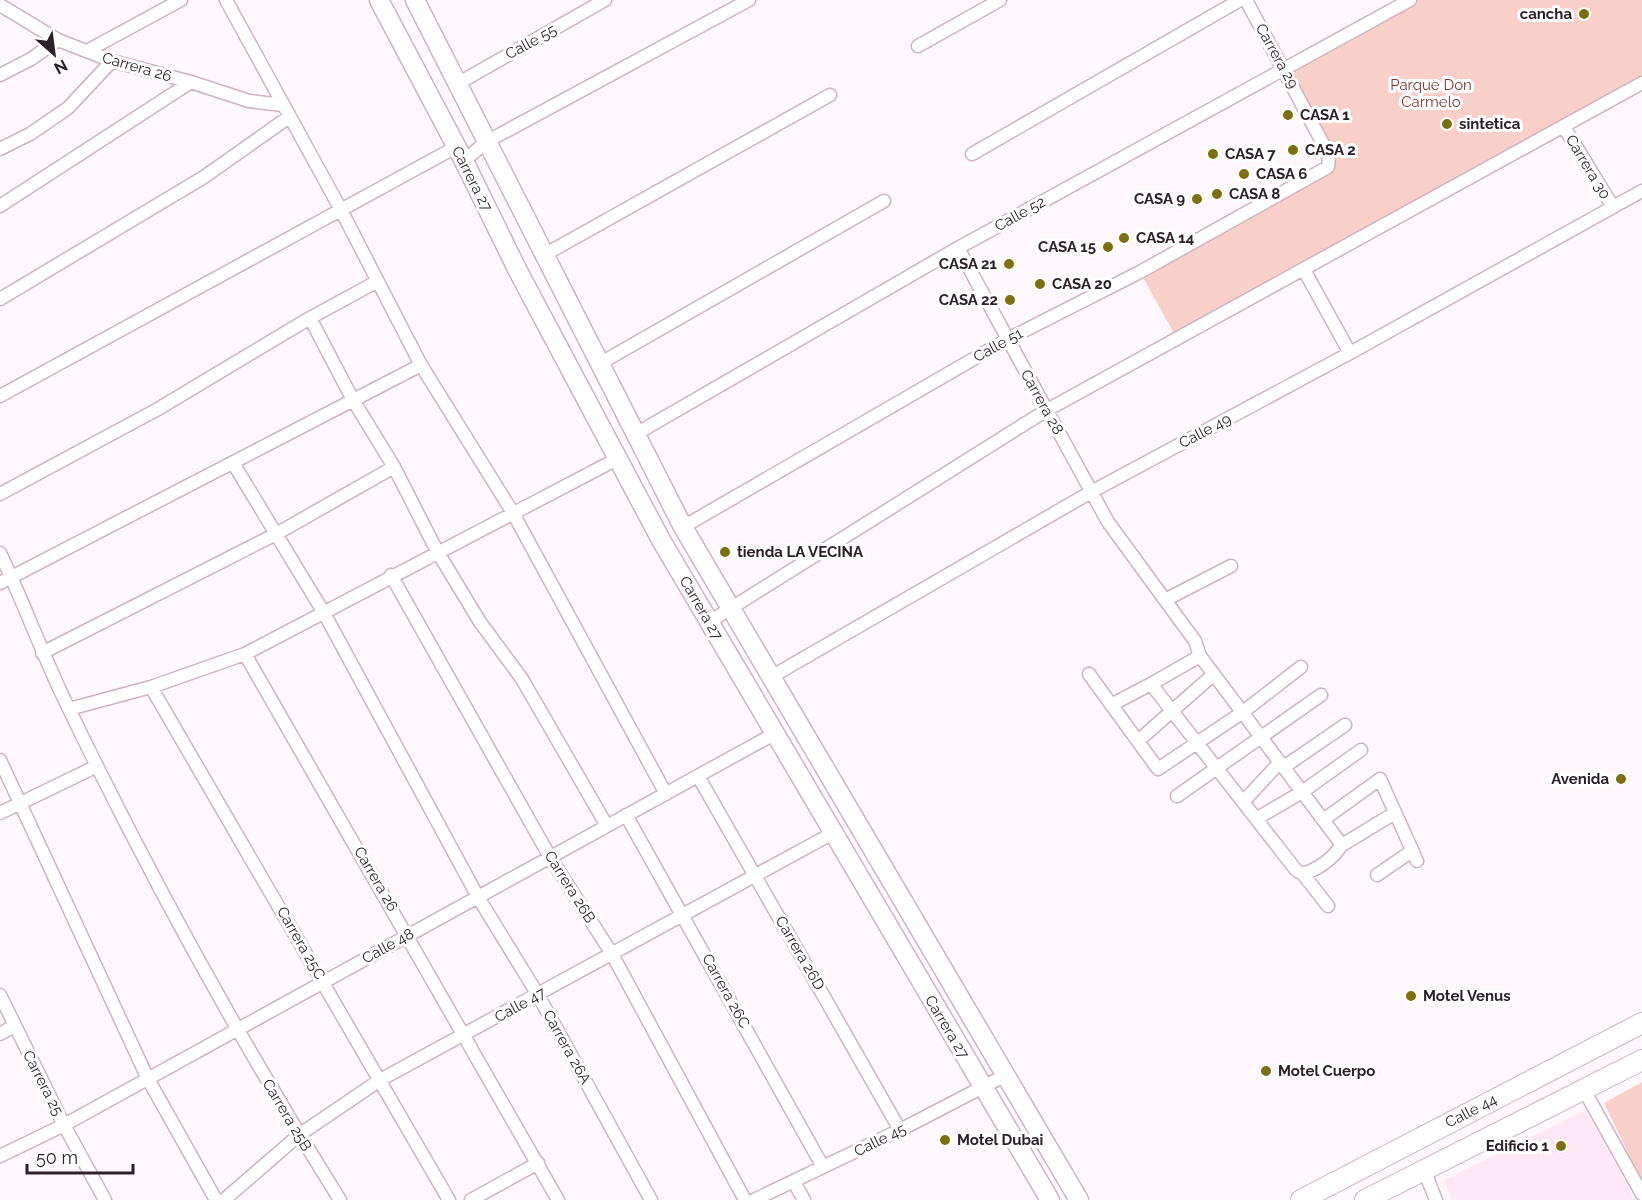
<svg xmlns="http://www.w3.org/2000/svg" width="1642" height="1200" viewBox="0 0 1642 1200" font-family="Raleway,sans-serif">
<rect width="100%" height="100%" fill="#fef7fb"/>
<!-- built -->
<path fill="#ffe8f6" d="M 1586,1110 L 1635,1200 L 1452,1200 L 1444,1180 Z"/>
<!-- green -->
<path fill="#f9d0c9" d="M 1410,0 L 1642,0 L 1642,84 L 1177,339 L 1140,272 L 1329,163 L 1285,70 Z
M 1642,1082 L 1642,1182 L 1604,1103 Z"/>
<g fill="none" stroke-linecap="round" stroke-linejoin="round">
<!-- street casing -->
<g stroke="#d0b2c4" stroke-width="15">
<path id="street" d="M 226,0 L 340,208 L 421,365 L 513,513 L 666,794
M 0,5 L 58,40 L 112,61 L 191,82 L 249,101 L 283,105
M 918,46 L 1000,0
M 87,51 L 181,0
M 0,75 L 31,59 L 58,40
M 457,84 L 605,0
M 1564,127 L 1613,207
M 0,149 L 30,134 L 68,108 L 112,61
M 972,154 L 1240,0
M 464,161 L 486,142 L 749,0
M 0,206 L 191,82
M 958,248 L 1108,522 L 1195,641 L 1200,656 L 1342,845 C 1331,860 1320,868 1303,874 L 1296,870 L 1151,684 L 1200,656
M 544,255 L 830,95
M 1304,270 L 1350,353
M 0,299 L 204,177 L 289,117
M 310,318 L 353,400 L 394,467 L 437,551 L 480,622 L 522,679 L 607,826
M 599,364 L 884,201
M 0,396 L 456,147
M 634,435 L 958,248 L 1410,0
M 233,463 L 324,613 L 478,897 L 538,995 L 651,1200
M 0,494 L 158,409 L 310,318 L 376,282
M 683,527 L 1008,339 L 1140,272 L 1328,167 L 1329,155 L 1246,0
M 0,553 C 25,605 44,659 70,711 C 151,879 241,1042 340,1200
M 391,575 L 550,857 L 612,954 L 745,1200
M 0,583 L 421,365
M 1165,600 L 1231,566
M 709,622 L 1047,410 L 1642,83
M 42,653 L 276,534 L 394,467
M 245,654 L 558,1200
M 1089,674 L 1158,769 L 1243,712 L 1301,667
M 771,677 L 1091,492 L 1350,353 L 1642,191
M 151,687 L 449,1200
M 1111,705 L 1151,684
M 69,709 L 151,687 L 245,654 L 617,459
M 1138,741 L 1214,674
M 0,760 L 148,1079 L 216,1200
M 1284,767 L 1345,725
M 698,776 L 900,1130
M 1177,796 L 1321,695
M 1243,802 L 1280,762
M 0,813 L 97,766
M 626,815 L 823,1167
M 1256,819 L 1302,792 L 1361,750
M 1323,820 L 1380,779 L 1417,861
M 1342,845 L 1395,813
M 1303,874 L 1328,906
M 1377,875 L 1412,851
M 0,995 L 64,1125 L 105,1200
M 0,1034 L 14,1026
M 1584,1090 L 1642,1194
M 0,1156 L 64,1125 L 774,734
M 1424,1170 L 1436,1200
M 794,1182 L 804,1200
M 224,1200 L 299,1135 L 380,1080 L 833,833
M 471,1200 L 538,1163
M 754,1200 L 900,1130 L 1004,1076"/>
</g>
<!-- secondary casing -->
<g stroke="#d0b2c4" stroke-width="21">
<path id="secondary" d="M 379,0 L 464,161 L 518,271 L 661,540 L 1050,1200
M 415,0 L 683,527 L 1079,1200"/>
</g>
<!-- primary casing -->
<g stroke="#d0b2c4" stroke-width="22">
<path id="primary" d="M 1301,1200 L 1642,1023
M 1365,1200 L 1642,1060"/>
</g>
<!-- street -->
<use href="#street" stroke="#fff" stroke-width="12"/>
<!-- secondary -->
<use href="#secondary" stroke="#fff" stroke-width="18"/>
<!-- primary -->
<use href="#primary" stroke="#fff" stroke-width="20"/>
</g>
<!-- markers -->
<g fill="#7b7010" stroke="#fff" stroke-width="2">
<circle cx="1584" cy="14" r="6"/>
<circle cx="1288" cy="115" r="6"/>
<circle cx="1447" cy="124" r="6"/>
<circle cx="1293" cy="150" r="6"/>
<circle cx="1213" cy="154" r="6"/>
<circle cx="1244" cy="174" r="6"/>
<circle cx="1217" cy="194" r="6"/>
<circle cx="1197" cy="199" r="6"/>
<circle cx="1124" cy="238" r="6"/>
<circle cx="1108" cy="247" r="6"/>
<circle cx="1009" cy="264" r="6"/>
<circle cx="1040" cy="284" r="6"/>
<circle cx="1010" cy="300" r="6"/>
<circle cx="725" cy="552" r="6"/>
<circle cx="1621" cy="779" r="6"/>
<circle cx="1411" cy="996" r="6"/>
<circle cx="1266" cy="1071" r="6"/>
<circle cx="945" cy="1140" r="6"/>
<circle cx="1561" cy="1146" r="6"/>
</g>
<g text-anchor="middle" stroke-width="6" stroke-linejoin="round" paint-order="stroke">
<!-- poi labels -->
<g font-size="15" font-weight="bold" fill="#2c2128" stroke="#fff" text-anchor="start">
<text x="1572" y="19" text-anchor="end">cancha</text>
<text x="1300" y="120">CASA 1</text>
<text x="1459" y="129">sintetica</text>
<text x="1305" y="155">CASA 2</text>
<text x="1225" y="159">CASA 7</text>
<text x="1256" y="179">CASA 6</text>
<text x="1229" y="199">CASA 8</text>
<text x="1185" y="204" text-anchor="end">CASA 9</text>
<text x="1136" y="243">CASA 14</text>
<text x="1096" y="252" text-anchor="end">CASA 15</text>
<text x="997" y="269" text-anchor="end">CASA 21</text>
<text x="1052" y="289">CASA 20</text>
<text x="998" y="305" text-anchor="end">CASA 22</text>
<text x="737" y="557">tienda LA VECINA</text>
<text x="1609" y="784" text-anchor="end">Avenida</text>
<text x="1423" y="1001">Motel Venus</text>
<text x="1278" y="1076">Motel Cuerpo</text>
<text x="957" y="1145">Motel Dubai</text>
<text x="1549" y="1151" text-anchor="end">Edificio 1</text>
</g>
<!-- street labels -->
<g font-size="15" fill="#2c2128" stroke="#fff">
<text transform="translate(531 42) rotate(-29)" y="5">Calle 55</text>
<text transform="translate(1277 56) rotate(61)" y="5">Carrera 29</text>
<text transform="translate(137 67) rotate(16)" y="5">Carrera 26</text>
<text transform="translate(1588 167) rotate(59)" y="5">Carrera 30</text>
<text transform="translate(472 179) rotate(63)" y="5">Carrera 27</text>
<text transform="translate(1020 214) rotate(-29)" y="5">Calle 52</text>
<text transform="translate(998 345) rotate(-29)" y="5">Calle 51</text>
<text transform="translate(1042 402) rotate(61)" y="5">Carrera 28</text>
<text transform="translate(1205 431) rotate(-28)" y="5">Calle 49</text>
<text transform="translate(701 608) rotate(60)" y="5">Carrera 27</text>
<text transform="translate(376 879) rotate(60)" y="5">Carrera 26</text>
<text transform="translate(570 887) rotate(58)" y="5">Carrera 26B</text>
<text transform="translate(301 943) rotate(60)" y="5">Carrera 25C</text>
<text transform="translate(388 946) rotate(-29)" y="5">Calle 48</text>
<text transform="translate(800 953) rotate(60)" y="5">Carrera 26D</text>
<text transform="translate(726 991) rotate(61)" y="5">Carrera 26C</text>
<text transform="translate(520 1005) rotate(-29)" y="5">Calle 47</text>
<text transform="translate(947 1027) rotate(59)" y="5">Carrera 27</text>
<text transform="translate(567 1047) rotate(61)" y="5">Carrera 26A</text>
<text transform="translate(43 1083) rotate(63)" y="5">Carrera 25</text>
<text transform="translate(1471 1111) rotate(-27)" y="5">Calle 44</text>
<text transform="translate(287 1115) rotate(59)" y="5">Carrera 25B</text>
<text transform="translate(880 1140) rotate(-26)" y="5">Calle 45</text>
</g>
<!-- park labels -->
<g font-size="15" fill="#7f3930" stroke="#fff">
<text x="1431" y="90">Parque Don<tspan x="1431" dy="17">Carmelo</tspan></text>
</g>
</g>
<!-- north arrow -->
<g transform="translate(54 54) rotate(152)" stroke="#ffffff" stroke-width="4.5" paint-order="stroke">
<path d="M0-4.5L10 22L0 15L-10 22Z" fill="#2c2128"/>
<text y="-9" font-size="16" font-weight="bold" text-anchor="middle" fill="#2c2128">N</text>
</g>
<!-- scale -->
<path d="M27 1164v9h106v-9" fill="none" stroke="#2c2128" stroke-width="3"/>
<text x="36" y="1164" font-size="18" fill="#2c2128" stroke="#ffffff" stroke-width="4.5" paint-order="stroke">50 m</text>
</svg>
